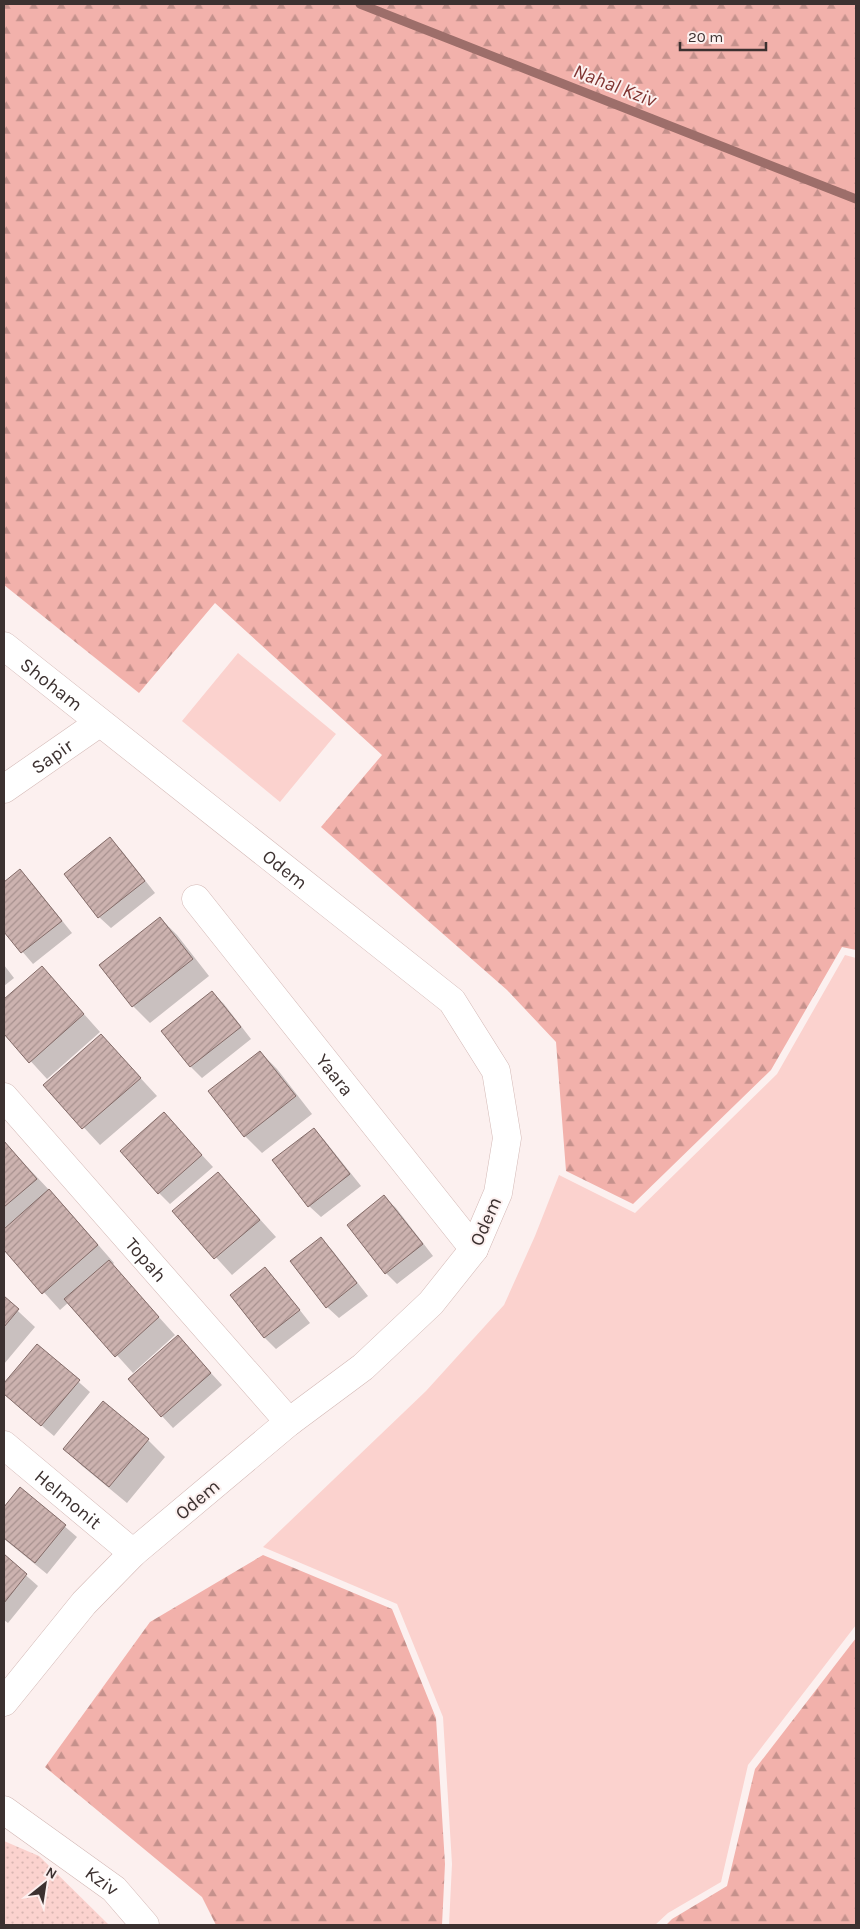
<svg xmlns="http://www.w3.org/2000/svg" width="860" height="1929" viewBox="0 0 860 1929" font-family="Karla,sans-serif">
<defs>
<pattern id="forest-firs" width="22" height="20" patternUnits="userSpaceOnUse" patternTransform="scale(1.25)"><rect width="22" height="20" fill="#f2b1ab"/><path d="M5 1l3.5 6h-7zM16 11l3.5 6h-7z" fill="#c5918c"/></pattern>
<pattern id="park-dots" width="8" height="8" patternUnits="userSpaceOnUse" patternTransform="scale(1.25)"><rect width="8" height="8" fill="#fbd2ce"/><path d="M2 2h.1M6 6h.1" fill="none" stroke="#d8b5b1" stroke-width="1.8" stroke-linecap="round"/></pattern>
<pattern id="building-hatch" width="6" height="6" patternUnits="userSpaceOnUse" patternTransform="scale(1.25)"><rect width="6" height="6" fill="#ccb2af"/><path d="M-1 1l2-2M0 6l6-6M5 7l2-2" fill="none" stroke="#a7918f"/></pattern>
</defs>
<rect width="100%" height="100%" fill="#fcf0ef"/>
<!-- grass -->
<path fill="#fbd2ce" d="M 238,653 L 336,734 L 280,802 L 182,721 Z
M 845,955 L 856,958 L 856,1625 L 748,1765 L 721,1882 L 668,1913 L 655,1925 L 449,1925 L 452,1864 L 443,1717 L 397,1604 L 263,1547 L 426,1391 L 504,1305 L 535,1236 L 559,1175 L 635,1213 L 777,1074 Z"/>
<!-- forest -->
<path fill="url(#forest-firs)" d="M 4,4 L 856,4 L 856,950 L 842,947 L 771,1070 L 633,1204 L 566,1171 L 556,1042 L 507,990 L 321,827 L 382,755 L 215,603 L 139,693 L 4,585 Z
M 263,1555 L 392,1609 L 436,1718 L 445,1864 L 442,1925 L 216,1925 L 202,1897 L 45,1767 L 150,1622 Z
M 856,1638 L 856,1925 L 666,1925 L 672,1919 L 727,1886 L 755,1769 Z"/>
<!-- park -->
<path fill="url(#park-dots)" d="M 4,1841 L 39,1856 L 109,1925 L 4,1925 Z"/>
<!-- shadow -->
<path fill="#0003" d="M 110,839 L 122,851 L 155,893 L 111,928 L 99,917 Z
M 20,871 L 32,883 L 72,933 L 33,964 L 4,930 L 4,884 Z
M 160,918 L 177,935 L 209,976 L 150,1023 L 133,1006 L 100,965 Z
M 4,965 L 14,978 L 4,986 Z
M 42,967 L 100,1032 L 47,1079 L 4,1032 L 4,1001 Z
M 212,992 L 224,1004 L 251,1039 L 202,1078 L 190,1066 Z
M 101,1035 L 157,1096 L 100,1145 L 45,1085 Z
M 260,1052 L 277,1069 L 312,1114 L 262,1153 L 245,1136 L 210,1092 Z
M 164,1114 L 213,1167 L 170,1204 L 159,1193 Z
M 314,1129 L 325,1141 L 361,1186 L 321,1217 L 309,1206 Z
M 4,1142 L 66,1208 L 114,1263 L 112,1265 L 175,1335 L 133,1373 L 69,1302 L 60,1310 L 4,1248 Z
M 218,1173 L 276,1237 L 232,1275 L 174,1211 Z
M 384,1197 L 396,1208 L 433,1256 L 397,1284 L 386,1273 Z
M 320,1239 L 332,1250 L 368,1296 L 339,1318 L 327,1307 Z
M 265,1269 L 277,1281 L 310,1323 L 276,1349 L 265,1338 L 232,1295 Z
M 4,1298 L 35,1327 L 4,1364 Z
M 178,1337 L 222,1385 L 173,1428 L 162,1416 Z
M 37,1345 L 90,1392 L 54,1436 L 4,1394 L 4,1385 Z
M 103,1402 L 148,1440 L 165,1457 L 127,1503 L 81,1465 L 64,1448 Z
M 21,1489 L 77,1537 L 47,1574 L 4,1539 L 4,1509 Z
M 4,1556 L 38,1586 L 8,1623 L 4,1620 Z"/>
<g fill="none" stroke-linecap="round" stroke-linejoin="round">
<!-- stream -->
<path stroke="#9d6e6a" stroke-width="9" d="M 360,4 L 856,199"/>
</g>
<!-- building -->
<path fill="url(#building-hatch)" stroke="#836b68" d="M 110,837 L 145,881 L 98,918 L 64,874 Z
M 20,869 L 62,921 L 21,953 L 4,932 L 4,882 Z
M 160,917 L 193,959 L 132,1007 L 99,965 Z
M 42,966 L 84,1014 L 29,1063 L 4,1034 L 4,999 Z
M 212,991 L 241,1027 L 190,1067 L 161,1031 Z
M 101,1034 L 141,1078 L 82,1129 L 43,1085 Z
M 260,1051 L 296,1096 L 244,1137 L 208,1091 Z
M 164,1112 L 202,1155 L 158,1194 L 120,1151 Z
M 314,1128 L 350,1174 L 308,1207 L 272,1160 Z
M 4,1141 L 37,1179 L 4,1207 Z
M 218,1172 L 260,1220 L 214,1259 L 172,1211 Z
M 49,1189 L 98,1245 L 42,1294 L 4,1250 L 4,1229 Z
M 384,1195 L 423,1244 L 385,1274 L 347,1225 Z
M 321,1237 L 357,1283 L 326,1308 L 290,1261 Z
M 109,1260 L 159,1317 L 115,1357 L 64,1299 Z
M 265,1267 L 300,1310 L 264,1338 L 230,1295 Z
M 4,1296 L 19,1309 L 4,1327 Z
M 178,1335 L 211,1373 L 161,1417 L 128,1379 Z
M 37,1344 L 80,1380 L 41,1426 L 4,1394 L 4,1383 Z
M 103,1401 L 149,1439 L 109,1487 L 63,1449 Z
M 20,1487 L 66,1525 L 35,1563 L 4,1538 L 4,1507 Z
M 4,1554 L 27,1574 L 4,1603 Z"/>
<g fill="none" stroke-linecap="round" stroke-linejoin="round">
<!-- minor casing -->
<g stroke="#d3b8b5" stroke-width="29">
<g id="minor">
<path id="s1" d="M 4,646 L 452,1001 L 496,1071 L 507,1138 L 498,1193 L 474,1249 L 431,1303 L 363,1367 L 289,1422 L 133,1553 L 84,1603 L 4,1702"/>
<path id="s2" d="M 4,789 L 99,723"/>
<path id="s3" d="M 196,899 L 474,1249"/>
<path id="s4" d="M 4,1097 L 289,1422"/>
<path id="s5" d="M 4,1445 L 133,1553"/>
<path id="s6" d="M 4,1810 L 114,1889 L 145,1925"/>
</g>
</g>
<!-- minor -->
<use href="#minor" stroke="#fff" stroke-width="28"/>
</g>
<g text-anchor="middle" stroke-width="4" stroke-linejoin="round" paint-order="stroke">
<!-- street labels -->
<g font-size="19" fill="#3c3130" stroke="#fcf0ef">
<text dy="7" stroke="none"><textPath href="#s1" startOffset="61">Shoham</textPath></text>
<text dy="7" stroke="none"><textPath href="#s2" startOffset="58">Sapir</textPath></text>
<text dy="7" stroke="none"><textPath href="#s1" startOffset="359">Odem</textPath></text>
<text dy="7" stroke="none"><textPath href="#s3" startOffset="224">Yaara</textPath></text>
<text transform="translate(485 1221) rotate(-66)" y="7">Odem</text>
<text dy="7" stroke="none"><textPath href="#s4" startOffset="216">Topah</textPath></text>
<text dy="7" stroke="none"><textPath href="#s5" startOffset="84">Helmonit</textPath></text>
<text transform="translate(197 1499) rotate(-40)" y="7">Odem</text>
<text dy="7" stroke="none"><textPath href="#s6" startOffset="121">Kziv</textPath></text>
</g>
<!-- water labels -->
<g font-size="20" font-style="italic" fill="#7f3330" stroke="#fcf0ef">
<text transform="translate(615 85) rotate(21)" y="7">Nahal Kziv</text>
</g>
</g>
<!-- border -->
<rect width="860" height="1929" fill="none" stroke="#3c3130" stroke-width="10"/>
<!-- north arrow -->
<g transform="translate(45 1884) rotate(30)" stroke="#fcf0ef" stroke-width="4" paint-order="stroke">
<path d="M0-4L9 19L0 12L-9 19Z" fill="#3c3130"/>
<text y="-8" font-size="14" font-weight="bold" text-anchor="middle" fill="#3c3130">N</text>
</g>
<!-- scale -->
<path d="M680 42v8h86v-8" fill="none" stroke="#3c3130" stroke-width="2.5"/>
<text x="688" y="42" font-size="15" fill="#3c3130" stroke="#fcf0ef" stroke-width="4" paint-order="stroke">20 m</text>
</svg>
